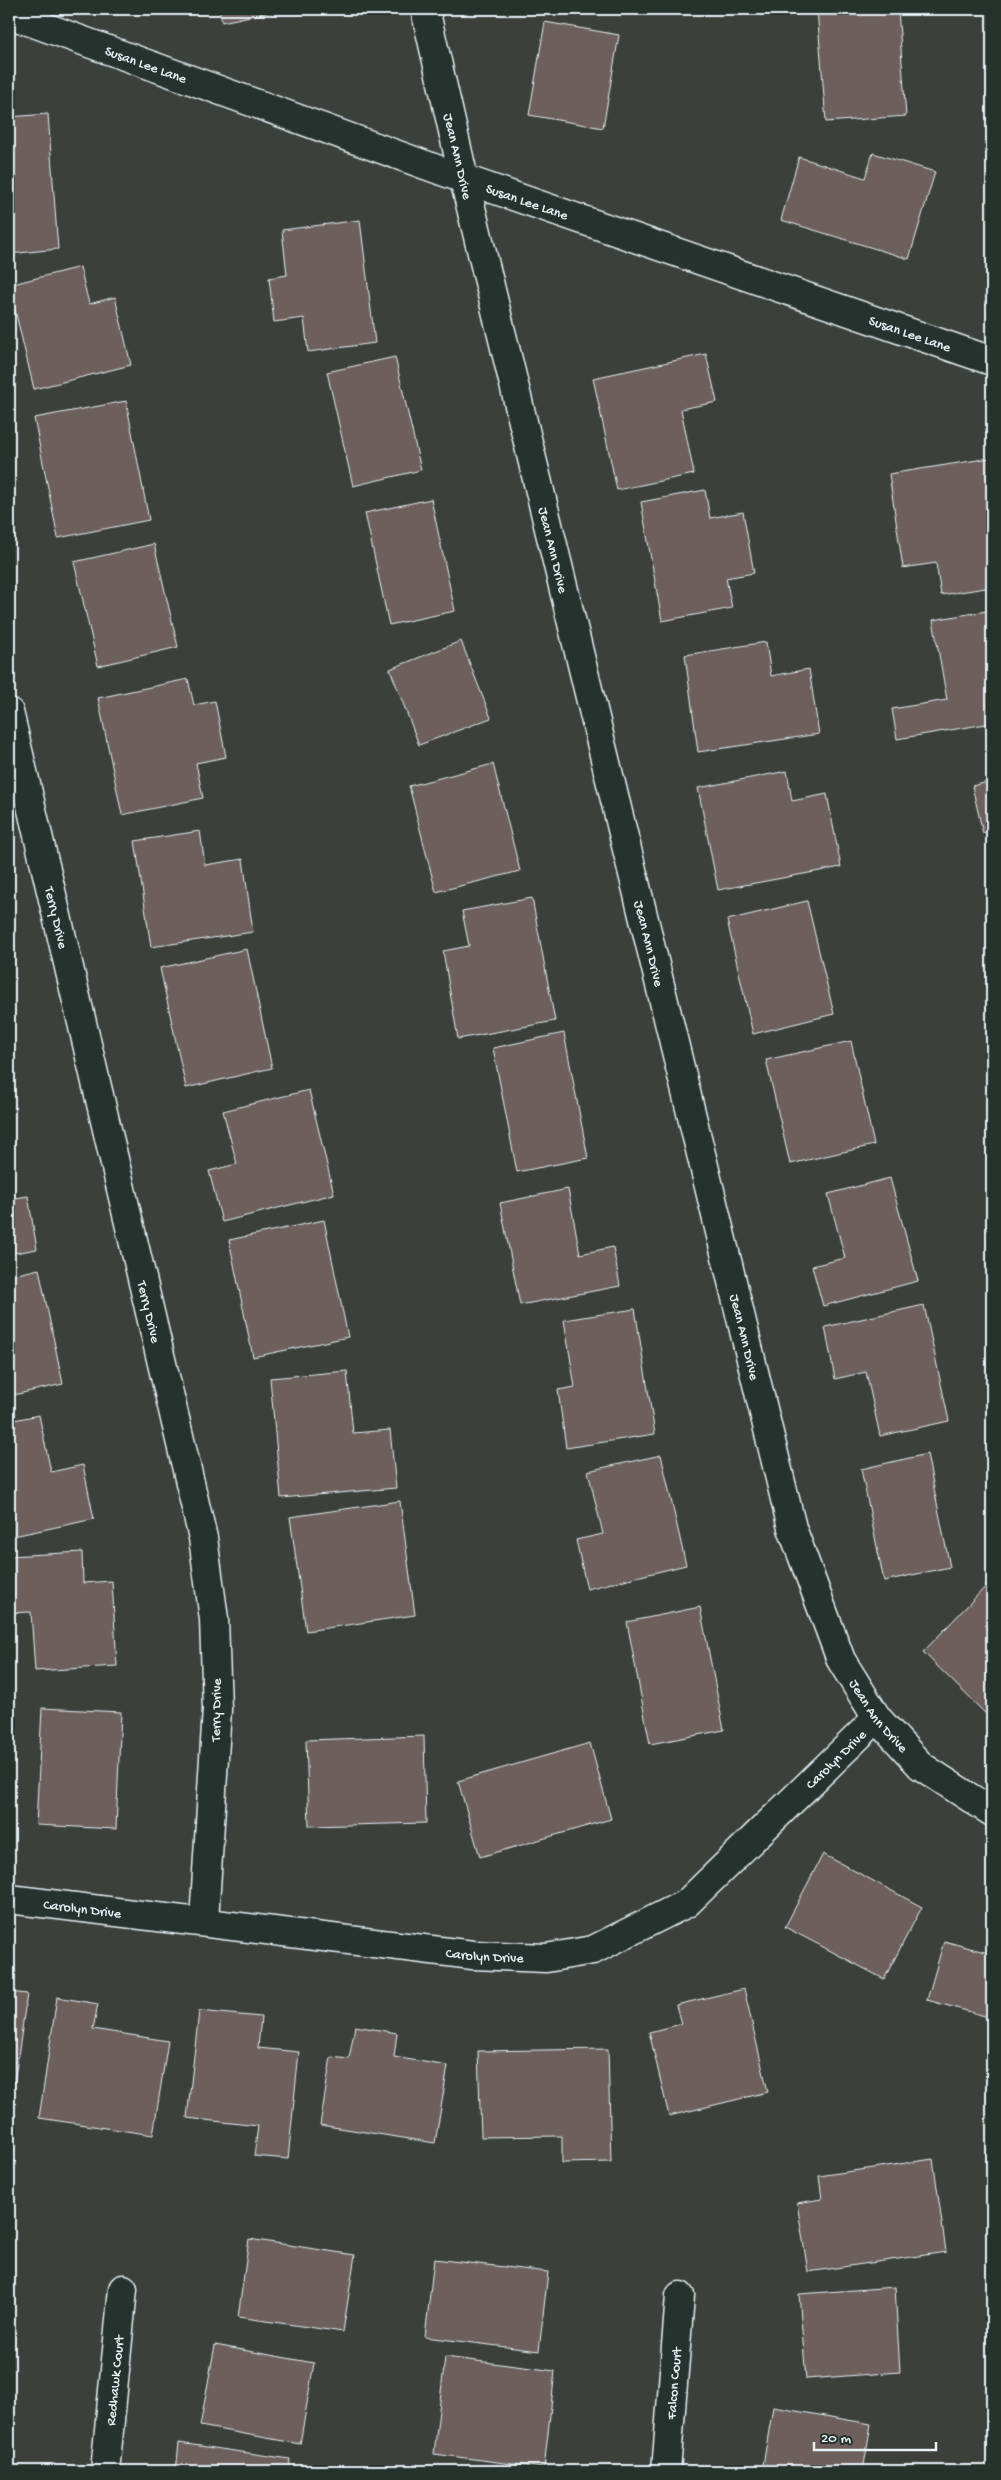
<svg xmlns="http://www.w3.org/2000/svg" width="1001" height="2480" viewBox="0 0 1001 2480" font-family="'Gochi Hand',sans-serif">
<rect width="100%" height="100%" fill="#3b403b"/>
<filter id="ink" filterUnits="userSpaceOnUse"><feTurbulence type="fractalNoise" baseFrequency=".02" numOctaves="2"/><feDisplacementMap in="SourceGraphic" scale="10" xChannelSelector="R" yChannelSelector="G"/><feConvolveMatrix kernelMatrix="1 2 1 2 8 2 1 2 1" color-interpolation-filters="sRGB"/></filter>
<g filter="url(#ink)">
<!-- building -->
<path fill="#6d605b" stroke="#e8f1f8" d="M 219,9 L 284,9 L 222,22 Z
M 817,9 L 898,9 L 906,116 L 826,122 Z
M 545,22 L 619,35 L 603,128 L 529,115 Z
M 48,114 L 58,249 L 9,254 L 9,117 Z
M 873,153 L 935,172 L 909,259 L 781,220 L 799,157 L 865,178 Z
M 360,220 L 375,343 L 308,352 L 304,318 L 274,322 L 269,278 L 287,275 L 282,230 Z
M 80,267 L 89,304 L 115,297 L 131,365 L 34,389 L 9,285 Z
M 706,354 L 717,402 L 681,409 L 694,474 L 617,490 L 593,378 Z
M 395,357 L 421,470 L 353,486 L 327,372 Z
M 126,401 L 149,520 L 58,538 L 34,418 Z
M 990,458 L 992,473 L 992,587 L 941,595 L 936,563 L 903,568 L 889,474 Z
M 705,490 L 710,518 L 743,512 L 754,573 L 726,578 L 732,608 L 662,621 L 641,502 Z
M 431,499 L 455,611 L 389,625 L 365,513 Z
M 154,544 L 178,647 L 98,666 L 74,562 Z
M 992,610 L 992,723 L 897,739 L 892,709 L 947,700 L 933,620 Z
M 461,641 L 491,718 L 419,745 L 390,669 Z
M 766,642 L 771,676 L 809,669 L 819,734 L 698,752 L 685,655 Z
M 188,679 L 194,705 L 215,701 L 226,757 L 196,763 L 203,798 L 122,815 L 98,698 Z
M 493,764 L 520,871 L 436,892 L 409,786 Z
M 787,771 L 792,801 L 827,794 L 841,867 L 718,890 L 698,788 Z
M 992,781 L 992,831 L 983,833 L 972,786 Z
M 200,831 L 205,865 L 243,859 L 253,932 L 151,947 L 135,841 Z
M 532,898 L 555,1021 L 458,1039 L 443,951 L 469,946 L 462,911 Z
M 807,901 L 834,1014 L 753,1034 L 727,920 Z
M 247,949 L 272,1068 L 186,1088 L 160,968 Z
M 564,1033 L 588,1158 L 517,1172 L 493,1048 Z
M 851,1041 L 874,1145 L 790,1164 L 766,1060 Z
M 309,1090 L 334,1194 L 222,1222 L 209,1171 L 237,1164 L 223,1111 Z
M 890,1178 L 918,1281 L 823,1306 L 812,1266 L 845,1258 L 828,1194 Z
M 568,1189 L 580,1254 L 613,1247 L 620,1286 L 520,1305 L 500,1203 Z
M 28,1196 L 37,1249 L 9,1254 L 9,1199 Z
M 324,1220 L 348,1337 L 253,1357 L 229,1240 Z
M 39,1269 L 63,1384 L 9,1396 L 9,1276 Z
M 924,1305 L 949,1421 L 880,1436 L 866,1372 L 835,1379 L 825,1327 Z
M 635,1309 L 655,1434 L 566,1448 L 558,1390 L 575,1387 L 564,1320 Z
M 347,1371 L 353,1433 L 390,1430 L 396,1488 L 281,1498 L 270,1378 Z
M 39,1415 L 51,1472 L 83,1465 L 94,1519 L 9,1537 L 9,1421 Z
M 927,1454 L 950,1567 L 884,1581 L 861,1469 Z
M 661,1455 L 686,1565 L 587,1589 L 576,1540 L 603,1534 L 588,1471 Z
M 400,1501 L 415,1615 L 306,1631 L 290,1517 Z
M 82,1552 L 83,1583 L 112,1581 L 117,1666 L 35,1671 L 31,1612 L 9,1613 L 9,1556 Z
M 991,1581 L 992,1582 L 992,1720 L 923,1652 Z
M 700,1607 L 724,1730 L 650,1744 L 627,1622 Z
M 42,1708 L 121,1712 L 116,1829 L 36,1825 Z
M 424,1736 L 426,1823 L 309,1826 L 306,1740 Z
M 590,1743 L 611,1819 L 480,1857 L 458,1781 Z
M 823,1854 L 922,1907 L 884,1979 L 785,1927 Z
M 944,1941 L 992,1954 L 992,2018 L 927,2000 Z
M 744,1989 L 768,2092 L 669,2116 L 649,2032 L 681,2024 L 676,2005 Z
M 9,1992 L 27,1994 L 9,2119 Z
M 57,1997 L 98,2004 L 93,2029 L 168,2041 L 153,2135 L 39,2118 Z
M 199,2011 L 261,2017 L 258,2048 L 299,2052 L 288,2159 L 254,2156 L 258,2126 L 187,2118 Z
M 355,2026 L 397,2033 L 394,2057 L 448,2066 L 435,2143 L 320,2125 L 331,2057 L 349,2059 Z
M 608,2049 L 611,2162 L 562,2163 L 562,2136 L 481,2137 L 478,2051 Z
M 933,2159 L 946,2252 L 808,2272 L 797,2203 L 822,2199 L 819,2176 Z
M 249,2239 L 355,2255 L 343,2332 L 238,2317 Z
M 434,2259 L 548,2272 L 539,2351 L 425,2337 Z
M 895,2287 L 900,2372 L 806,2379 L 799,2294 Z
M 215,2345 L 314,2363 L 300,2444 L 200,2426 Z
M 445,2357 L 555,2371 L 544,2468 L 434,2454 Z
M 773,2407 L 871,2424 L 863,2471 L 762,2471 Z
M 9,2427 L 13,2428 L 9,2462 Z
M 179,2443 L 290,2459 L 289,2471 L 176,2471 Z"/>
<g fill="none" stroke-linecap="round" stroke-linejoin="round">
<!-- minor casing -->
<g stroke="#e8f1f8" stroke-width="31">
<g id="minor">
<path id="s1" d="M 425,9 L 464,179 L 792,1528 L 841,1660 L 877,1718 L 921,1766 L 992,1812"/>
<path id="s2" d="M 9,14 L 464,179 L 992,361"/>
<path id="s3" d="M 9,712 L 203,1538 L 214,1619 L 217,1709 L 204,1921"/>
<path id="s4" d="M 9,1899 L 473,1955 L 546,1958 L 593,1950 L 687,1903 L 877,1718"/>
<path id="s5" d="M 105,2471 L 123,2289"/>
<path id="s6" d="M 666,2471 L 680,2296"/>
</g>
</g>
<!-- minor -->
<use href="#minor" stroke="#26332d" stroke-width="28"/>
</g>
</g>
<g text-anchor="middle" stroke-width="4" stroke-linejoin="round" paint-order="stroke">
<!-- street labels -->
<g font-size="14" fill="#e8f1f8" stroke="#26332d">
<text dy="5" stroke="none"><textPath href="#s2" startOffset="146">Susan Lee Lane</textPath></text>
<text dy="5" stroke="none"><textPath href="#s1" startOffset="151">Jean Ann Drive</textPath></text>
<text dy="5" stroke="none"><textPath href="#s2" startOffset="551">Susan Lee Lane</textPath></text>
<text dy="5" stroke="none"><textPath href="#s2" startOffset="956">Susan Lee Lane</textPath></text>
<text dy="5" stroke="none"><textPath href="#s1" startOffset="556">Jean Ann Drive</textPath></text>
<text dy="5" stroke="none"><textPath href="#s3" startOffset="211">Terry Drive</textPath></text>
<text dy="5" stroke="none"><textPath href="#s1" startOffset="961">Jean Ann Drive</textPath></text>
<text dy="5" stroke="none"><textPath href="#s3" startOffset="616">Terry Drive</textPath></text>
<text dy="5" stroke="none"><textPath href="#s1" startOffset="1366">Jean Ann Drive</textPath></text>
<text transform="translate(215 1710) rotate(-89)" y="5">Terry Drive</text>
<text dy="5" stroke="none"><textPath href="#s1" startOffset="1771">Jean Ann Drive</textPath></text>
<text dy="5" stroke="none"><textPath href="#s4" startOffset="900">Carolyn Drive</textPath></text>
<text dy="5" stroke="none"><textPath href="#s4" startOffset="74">Carolyn Drive</textPath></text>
<text dy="5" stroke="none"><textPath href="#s4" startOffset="479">Carolyn Drive</textPath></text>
<text dy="5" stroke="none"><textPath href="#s5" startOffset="91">Redhawk Court</textPath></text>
<text dy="5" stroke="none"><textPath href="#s6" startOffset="88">Falcon Court</textPath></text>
</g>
</g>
<!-- margin -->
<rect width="1001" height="2480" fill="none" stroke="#26332d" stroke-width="30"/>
<rect x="15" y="15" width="971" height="2450" fill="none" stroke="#e8f1f8" stroke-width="2" filter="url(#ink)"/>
<!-- scale -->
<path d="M814 2442v8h122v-8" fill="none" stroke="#e8f1f8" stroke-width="2.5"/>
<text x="821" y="2442" font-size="15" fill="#e8f1f8" stroke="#26332d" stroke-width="4" paint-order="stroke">20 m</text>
</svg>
